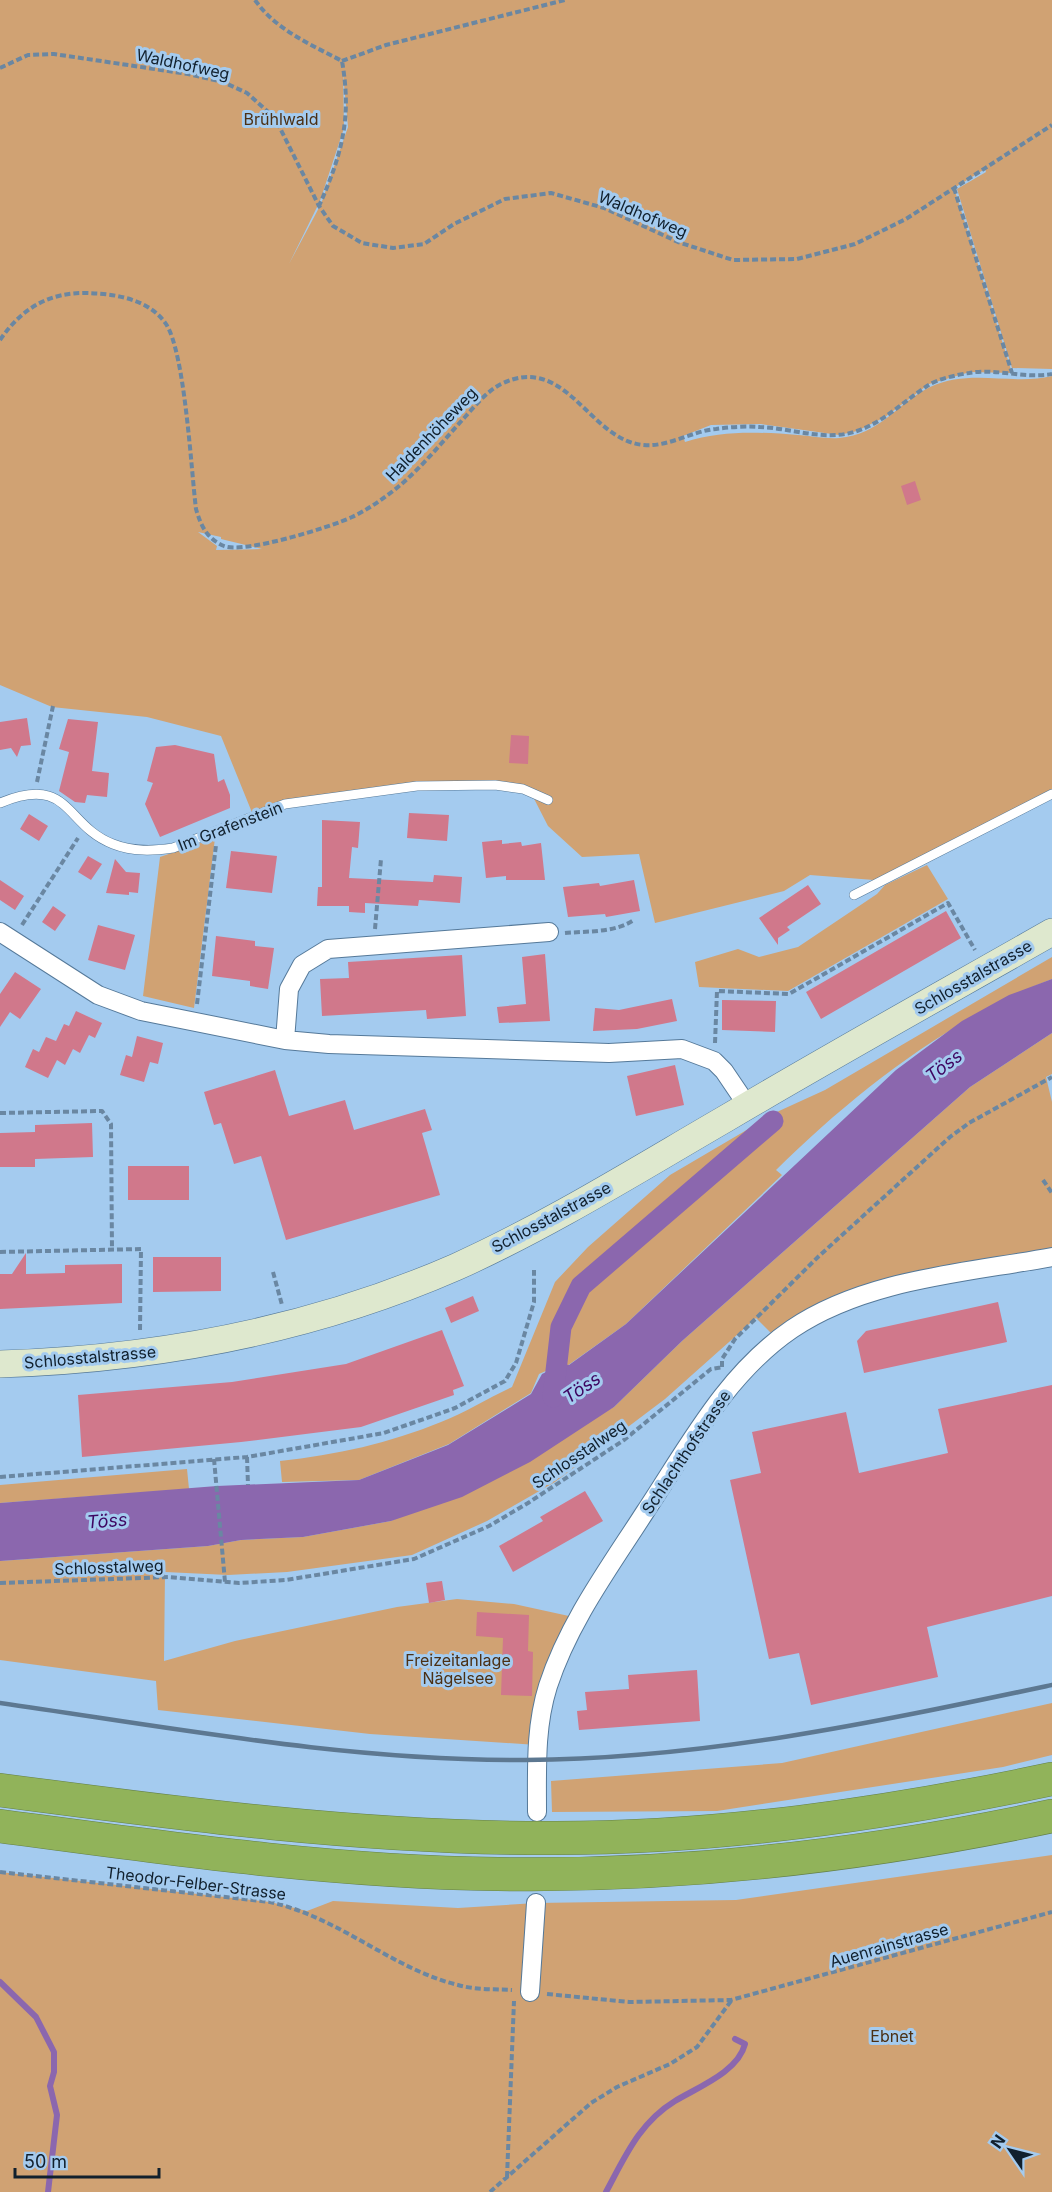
<svg xmlns="http://www.w3.org/2000/svg" width="1052" height="2192" viewBox="0 0 1052 2192" font-family="Inter,sans-serif">
<rect width="100%" height="100%" fill="#a4cbef"/>
<!-- green -->
<path fill="#d0a273" fill-rule="evenodd" d="M 0,0 L 1052,0 L 1052,369 L 1012,368 L 957,189 L 986,172 L 985,169 L 954,188 L 1012,373 L 970,372 L 929,384 L 885,417 L 857,431 L 839,435 L 761,424 L 711,425 L 683,436 L 685,442 C 723,430 759,432 798,435 C 811,436 826,439 839,438 C 880,435 897,403 930,387 C 971,368 1013,386 1052,376 L 1052,794 L 874,880 L 810,875 L 784,891 L 655,923 L 639,854 L 582,857 L 548,826 L 528,787 L 417,786 L 310,800 L 253,815 L 221,736 L 147,717 L 52,707 L 0,685 ZM 343,73 L 348,127 L 321,204 L 289,264 L 320,201 L 344,128 ZM 198,532 L 221,537 L 221,539 L 262,549 L 216,550 L 217,546 Z
M 215,838 L 194,1008 L 143,996 L 160,857 Z
M 927,865 L 948,899 L 788,991 L 699,987 L 695,962 L 738,949 L 759,957 L 798,947 L 877,894 L 885,885 Z
M 1052,957 L 1052,979 C 950,1018 853,1094 776,1170 L 782,1175 L 626,1324 L 567,1366 L 564,1363 L 539,1374 L 531,1393 L 449,1444 L 359,1480 L 282,1482 L 280,1461 C 336,1455 390,1443 441,1422 C 466,1412 488,1398 512,1387 L 555,1282 L 588,1247 L 670,1175 L 779,1111 L 825,1090 Z
M 1052,1033 L 1052,1074 L 1046,1077 L 1052,1102 L 1052,1257 L 907,1284 L 778,1340 L 756,1318 L 665,1399 L 555,1482 L 487,1521 L 412,1555 L 287,1572 L 228,1575 L 165,1572 L 164,1661 L 235,1641 L 397,1607 L 457,1599 L 514,1604 L 578,1618 L 537,1745 L 370,1734 L 158,1710 L 156,1681 L 0,1660 L 0,1561 L 208,1546 L 241,1540 L 303,1537 L 391,1521 L 614,1407 L 682,1341 L 970,1087 Z
M 187,1469 L 189,1489 L 0,1503 L 0,1485 Z
M 1052,1703 L 1052,1755 L 1003,1767 L 717,1811 L 552,1812 L 551,1781 L 782,1763 Z
M 1052,1855 L 1052,2192 L 0,2192 L 0,1872 L 270,1902 L 307,1911 L 333,1901 L 458,1908 L 536,1903 L 736,1900 Z"/>
<!-- water -->
<path fill="#8b67ae" d="M 1052,979 L 1052,1033 L 970,1087 L 682,1341 L 614,1407 L 530,1462 L 462,1497 L 391,1521 L 303,1537 L 241,1540 L 208,1546 L 0,1561 L 0,1503 L 217,1486 L 359,1480 L 448,1445 L 531,1394 L 542,1374 L 562,1364 L 569,1365 L 626,1324 L 896,1070 L 962,1021 L 1009,995 Z"/>
<g fill="none" stroke-linecap="round" stroke-linejoin="round">
<!-- stream -->
<path stroke="#8b67ae" stroke-width="6" d="M 0,1982 L 36,2017 L 54,2052 L 54,2072 L 50,2086 L 57,2115 L 48,2192
M 606,2192 C 625,2157 639,2123 675,2101 C 698,2087 738,2072 745,2044 L 735,2039"/>
<!-- canal -->
<path stroke="#8b67ae" stroke-width="21" d="M 553,1397 L 561,1327 L 581,1286 L 773,1121"/>
</g>
<!-- building -->
<path fill="#d0788b" d="M 915,481 L 921,500 L 907,505 L 901,486 Z
M 27,718 L 31,745 L 21,746 L 17,757 L 11,748 L 0,750 L 0,722 Z
M 68,719 L 98,722 L 92,771 L 109,773 L 107,797 L 87,795 L 85,803 L 75,802 L 59,791 L 69,752 L 59,749 Z
M 511,735 L 529,736 L 528,764 L 509,763 Z
M 175,745 L 214,754 L 218,782 L 224,779 L 230,795 L 230,808 L 160,837 L 145,804 L 153,783 L 147,781 L 156,747 Z
M 409,813 L 449,815 L 447,841 L 407,838 Z
M 29,814 L 48,826 L 39,841 L 20,829 Z
M 322,820 L 360,822 L 358,848 L 352,847 L 349,878 L 433,882 L 434,875 L 462,877 L 460,903 L 419,900 L 418,906 L 365,903 L 365,913 L 349,912 L 349,906 L 317,906 L 318,887 L 322,887 Z
M 502,840 L 502,844 L 521,842 L 522,846 L 541,843 L 545,880 L 506,880 L 506,876 L 486,878 L 482,842 Z
M 231,851 L 277,856 L 272,893 L 226,888 Z
M 88,856 L 102,864 L 91,880 L 78,872 Z
M 115,859 L 126,872 L 140,873 L 138,893 L 129,892 L 129,895 L 106,893 Z
M 0,880 L 24,896 L 15,910 L 0,900 Z
M 634,880 L 640,911 L 606,917 L 605,914 L 568,917 L 563,887 L 599,883 L 600,886 Z
M 808,885 L 821,904 L 787,927 L 790,930 L 778,938 L 778,945 L 759,918 Z
M 53,906 L 66,915 L 55,931 L 42,922 Z
M 946,911 L 961,938 L 821,1019 L 806,992 Z
M 98,925 L 135,935 L 125,970 L 88,960 Z
M 216,936 L 255,941 L 255,946 L 274,948 L 268,989 L 250,986 L 250,981 L 212,976 Z
M 545,954 L 550,1021 L 499,1023 L 497,1007 L 526,1004 L 522,957 Z
M 462,955 L 466,1016 L 427,1019 L 426,1010 L 322,1016 L 320,979 L 349,978 L 348,962 Z
M 15,972 L 41,989 L 20,1019 L 10,1012 L 0,1027 L 0,994 Z
M 672,999 L 677,1021 L 637,1029 L 593,1031 L 595,1008 L 619,1010 Z
M 722,1000 L 776,1001 L 775,1032 L 722,1030 Z
M 76,1011 L 102,1023 L 95,1038 L 89,1035 L 80,1053 L 73,1049 L 65,1065 L 57,1060 L 48,1078 L 25,1067 L 33,1049 L 39,1052 L 46,1037 L 56,1041 L 64,1024 L 69,1026 Z
M 137,1036 L 163,1043 L 158,1064 L 150,1062 L 144,1082 L 120,1075 L 126,1055 L 132,1057 Z
M 675,1065 L 684,1105 L 636,1116 L 627,1076 Z
M 275,1070 L 289,1116 L 345,1100 L 354,1130 L 425,1109 L 432,1130 L 422,1133 L 440,1195 L 286,1240 L 261,1156 L 234,1164 L 221,1123 L 214,1125 L 204,1092 Z
M 92,1123 L 93,1157 L 35,1159 L 35,1167 L 0,1167 L 0,1133 L 35,1132 L 35,1125 Z
M 128,1166 L 189,1166 L 189,1200 L 128,1200 Z
M 26,1253 L 26,1274 L 65,1273 L 65,1265 L 122,1264 L 122,1303 L 0,1309 L 0,1274 L 12,1274 Z
M 153,1257 L 221,1257 L 221,1291 L 153,1292 Z
M 473,1296 L 479,1311 L 451,1323 L 445,1308 Z
M 998,1302 L 1007,1342 L 864,1373 L 857,1341 L 866,1331 Z
M 442,1330 L 464,1386 L 453,1390 L 454,1395 L 361,1427 L 241,1442 L 82,1457 L 78,1395 L 232,1382 L 346,1364 Z
M 1052,1385 L 1052,1596 L 927,1627 L 938,1677 L 811,1705 L 799,1653 L 769,1659 L 764,1636 L 730,1480 L 761,1473 L 752,1432 L 846,1412 L 859,1473 L 948,1453 L 938,1409 Z
M 585,1491 L 603,1521 L 513,1572 L 499,1546 L 543,1521 L 540,1517 Z
M 442,1581 L 445,1600 L 429,1603 L 426,1583 Z
M 477,1612 L 529,1615 L 528,1651 L 533,1652 L 532,1696 L 501,1695 L 503,1638 L 476,1636 Z
M 697,1670 L 700,1721 L 579,1730 L 577,1711 L 587,1710 L 585,1692 L 629,1689 L 628,1675 Z"/>
<g fill="none" stroke-linecap="round" stroke-linejoin="round">
<!-- lane casing -->
<g stroke="#557999" stroke-width="10">
<path id="lane" d="M 0,803 C 71,774 64,825 113,844 C 133,852 153,851 173,848 L 285,804 L 417,786 L 495,785 L 523,789 L 548,800
M 854,895 L 1052,794"/>
</g>
<!-- street casing -->
<g stroke="#557999" stroke-width="20">
<path id="street" d="M 0,932 L 98,995 L 141,1011 L 285,1040 L 329,1044 L 609,1053 L 682,1049 L 714,1061 L 724,1071 L 747,1105
M 285,1040 L 289,989 L 302,965 L 328,949 L 549,932
M 537,1812 C 537,1769 535,1727 548,1686 C 569,1622 609,1568 645,1512 C 688,1447 726,1374 792,1329 C 866,1279 966,1273 1052,1257
M 530,1992 L 536,1903"/>
</g>
<!-- secondary casing -->
<g stroke="#557999" stroke-width="28">
<path id="secondary" d="M 0,1364 C 156,1359 312,1330 456,1267 C 549,1225 637,1170 725,1119 C 833,1055 943,994 1052,932"/>
</g>
<!-- highway casing -->
<g stroke="#64804a" stroke-width="34">
<path id="highway" d="M 0,1790 C 181,1814 362,1838 546,1838 C 716,1839 885,1814 1052,1779
M 0,1826 C 165,1848 331,1872 498,1874 C 685,1877 869,1855 1052,1816"/>
</g>
<!-- path -->
<path stroke="#6a87a2" stroke-width="4" stroke-dasharray="6 3" stroke-linecap="butt" d="M 255,0 C 276,30 310,44 342,61 C 352,118 342,154 319,206
M 342,61 L 386,45 L 565,0
M 0,68 L 28,55 L 54,54 L 188,74 L 223,82 L 247,93 L 275,118 L 319,206 L 333,226 L 362,243 L 393,248 L 424,244 L 454,224 L 505,199 L 551,193 L 604,208 L 678,242 L 733,260 L 797,259 L 855,244 L 906,219 L 1052,125
M 954,188 L 1012,373
M 0,340 C 22,308 49,292 88,293 C 116,294 149,299 166,324 C 185,353 191,469 196,509 C 201,526 207,539 224,546 C 244,554 331,527 352,517 C 367,510 380,501 393,491 C 420,470 442,442 465,417 C 476,405 486,392 501,384 C 567,352 589,441 644,445 C 669,447 692,431 716,429 C 730,427 746,426 760,427 C 791,428 826,442 857,431 C 884,422 904,401 927,386 C 937,379 956,375 969,373 C 996,368 1025,379 1052,374
M 37,782 L 53,706
M 22,925 L 78,838
M 375,929 L 381,859
M 565,933 C 588,931 614,933 634,920
M 197,1004 L 216,845
M 715,1043 L 717,991 L 789,994 L 948,903 L 975,950
M 0,1113 L 102,1111 L 111,1124 L 112,1250
M 1043,1180 L 1052,1193
M 0,1252 L 141,1249 L 140,1330
M 273,1272 L 282,1305
M 722,1367 L 722,1359 L 735,1339 L 819,1256 L 950,1137 L 969,1123 L 1052,1077
M 247,1457 L 248,1485
M 214,1459 L 225,1582
M 0,1477 L 247,1457 L 384,1433 L 455,1408 L 505,1381 L 516,1363 L 534,1302 L 534,1270
M 0,1583 L 169,1577 L 239,1583 L 286,1580 L 414,1559 L 489,1526 L 528,1503 L 624,1440 L 711,1369 L 723,1367
M 0,1872 L 270,1902 C 341,1918 392,1969 458,1985 C 475,1990 494,1989 512,1990
M 547,1994 L 629,2002 L 731,2000 L 1052,1912
M 507,2177 L 514,2001
M 490,2192 L 591,2103 L 617,2087 L 670,2064 L 697,2047 L 731,2001"/>
<!-- lane -->
<use href="#lane" stroke="#fff" stroke-width="9"/>
<!-- street -->
<use href="#street" stroke="#fff" stroke-width="18"/>
<!-- secondary -->
<use href="#secondary" stroke="#dee8ce" stroke-width="27"/>
<!-- highway -->
<use href="#highway" stroke="#91b35a" stroke-width="33"/>
<!-- rail -->
<path stroke="#5d7891" stroke-width="4.5" d="M 0,1703 C 174,1728 349,1761 525,1760 C 704,1759 877,1722 1052,1685"/>
</g>
<g text-anchor="middle" stroke-width="6" stroke-linejoin="round" paint-order="stroke">
<!-- street labels -->
<g font-size="16" fill="#11202d" stroke="#a4cbef">
<text transform="translate(183 64) rotate(12)" y="6">Waldhofweg</text>
<text transform="translate(643 214) rotate(23)" y="6">Waldhofweg</text>
<text transform="translate(431 434) rotate(-46)" y="6">Haldenhöheweg</text>
<text transform="translate(230 826) rotate(-21)" y="6">Im Grafenstein</text>
<text transform="translate(973 977) rotate(-30)" y="6">Schlosstalstrasse</text>
<text transform="translate(551 1217) rotate(-28)" y="6">Schlosstalstrasse</text>
<text transform="translate(90 1357) rotate(-5)" y="6">Schlosstalstrasse</text>
<text transform="translate(686 1452) rotate(-56)" y="6">Schlachthofstrasse</text>
<text transform="translate(579 1454) rotate(-34)" y="6">Schlosstalweg</text>
<text transform="translate(109 1567) rotate(-2)" y="6">Schlosstalweg</text>
<text transform="translate(196 1883) rotate(7)" y="6">Theodor-Felber-Strasse</text>
<text transform="translate(889 1945) rotate(-16)" y="6">Auenrainstrasse</text>
</g>
<!-- park labels -->
<g font-size="16" fill="#4b3014" stroke="#a4cbef">
<text x="281" y="125">Brühlwald</text>
<text x="458" y="1666">Freizeitanlage<tspan x="458" dy="18">Nägelsee</tspan></text>
<text x="892" y="2042">Ebnet</text>
</g>
<!-- water labels -->
<g font-size="18" font-style="italic" fill="#3e0661" stroke="#a4cbef">
<text transform="translate(944 1066) rotate(-37)" y="6">Töss</text>
<text transform="translate(582 1388) rotate(-34)" y="6">Töss</text>
<text transform="translate(107 1521) rotate(-4)" y="6">Töss</text>
</g>
</g>
<!-- north arrow -->
<g transform="translate(1010 2150) rotate(305)" stroke="#a4cbef" stroke-width="4.5" paint-order="stroke">
<path d="M0-4.5L10 22L0 15L-10 22Z" fill="#11202d"/>
<text y="-9" font-size="16" font-weight="bold" text-anchor="middle" fill="#11202d">N</text>
</g>
<!-- scale -->
<path d="M15 2168v9h144v-9" fill="none" stroke="#11202d" stroke-width="3"/>
<text x="24" y="2168" font-size="18" fill="#11202d" stroke="#a4cbef" stroke-width="4.5" paint-order="stroke">50 m</text>
</svg>
